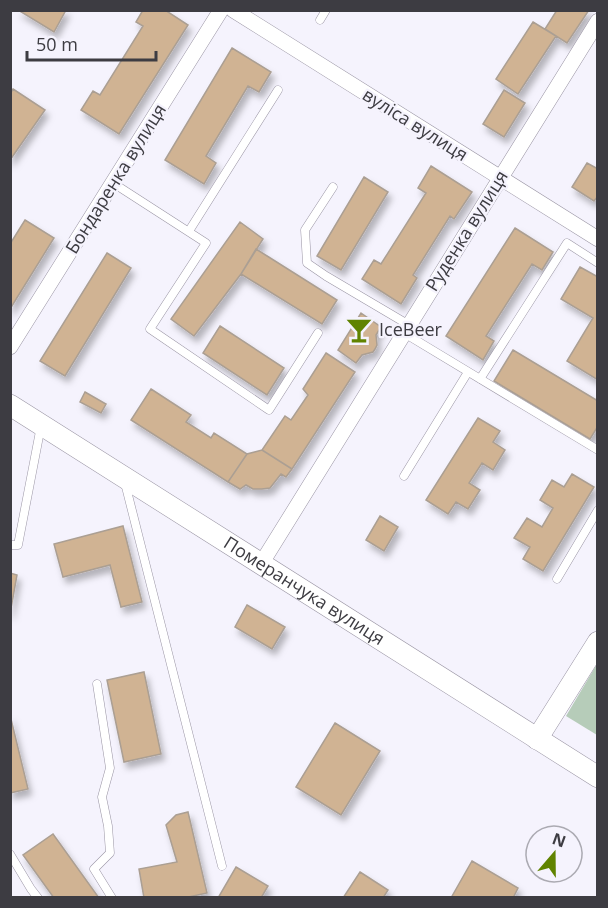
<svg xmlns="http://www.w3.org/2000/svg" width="608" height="908" viewBox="0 0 608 908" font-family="'Open Sans',sans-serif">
<defs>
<filter id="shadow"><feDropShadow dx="3.5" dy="6" stdDeviation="3" flood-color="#0004"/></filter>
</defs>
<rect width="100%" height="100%" fill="#f5f3fd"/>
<!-- green -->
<path fill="#b6ccb9" d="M 597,664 L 597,735 L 566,716 Z"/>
<!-- building -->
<path fill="#d0b393" stroke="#ab9f93" stroke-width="1.5" filter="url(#shadow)" d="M 18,10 L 66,10 L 54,32 Z
M 143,10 L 165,10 L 188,25 L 119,134 L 81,110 L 93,91 L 100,95 L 143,26 L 136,22 Z
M 557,10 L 589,10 L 567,43 L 545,29 Z
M 533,22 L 556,36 L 518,94 L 496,79 Z
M 232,48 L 271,72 L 259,92 L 248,86 L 206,156 L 216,163 L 204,184 L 165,160 Z
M 13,89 L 45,110 L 10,160 L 10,94 Z
M 504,90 L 525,103 L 504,137 L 483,124 Z
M 587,163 L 598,169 L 598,196 L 594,201 L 572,187 Z
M 431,166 L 472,192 L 454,219 L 450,216 L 413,275 L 417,278 L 401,304 L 362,279 L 374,260 L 381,264 L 426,193 L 418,188 Z
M 364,177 L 388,192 L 341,270 L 317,256 Z
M 25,220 L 54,238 L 10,309 L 10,244 Z
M 240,222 L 263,239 L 241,274 L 194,336 L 171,319 Z
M 515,228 L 553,252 L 542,270 L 532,264 L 486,336 L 494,341 L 483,360 L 446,336 Z
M 256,249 L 337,300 L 322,324 L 241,274 Z
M 107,253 L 131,268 L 65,376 L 40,361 Z
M 580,267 L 598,277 L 598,380 L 567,361 L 593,318 L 561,299 Z
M 361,313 L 381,327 L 376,335 L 377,345 L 375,349 L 373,352 L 362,355 L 356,363 L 338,350 Z
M 220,326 L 284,368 L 267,395 L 203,353 Z
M 513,350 L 598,401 L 598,426 L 590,439 L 494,381 Z
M 326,353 L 355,372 L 292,469 L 262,450 L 285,416 L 291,420 L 308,395 L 303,389 Z
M 151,389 L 191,415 L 186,422 L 211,438 L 214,433 L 247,454 L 228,482 L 131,420 Z
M 85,392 L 106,404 L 101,413 L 80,402 Z
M 478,418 L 500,431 L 493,442 L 505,450 L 493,470 L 482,463 L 469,483 L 480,490 L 468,509 L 456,502 L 448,514 L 426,500 Z
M 262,450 L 292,469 L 286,477 L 281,474 L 270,488 L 262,489 L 253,489 L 246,485 L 240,489 L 228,482 L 247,454 Z
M 572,474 L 594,487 L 543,571 L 523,559 L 530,547 L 514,538 L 527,518 L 542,527 L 553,508 L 540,500 L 552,480 L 564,487 Z
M 380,516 L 398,527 L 384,551 L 366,540 Z
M 123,526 L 142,602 L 121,607 L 110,565 L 63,577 L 54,544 Z
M 10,573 L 17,575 L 10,614 Z
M 247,605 L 285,627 L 272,649 L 235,627 Z
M 144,672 L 161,754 L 124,762 L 107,680 Z
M 10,715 L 28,789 L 10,793 Z
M 335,723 L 380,751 L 341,815 L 296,787 Z
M 188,812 L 207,893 L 184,898 L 144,898 L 139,869 L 177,862 L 166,825 L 176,815 Z
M 53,834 L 99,898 L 54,898 L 23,855 Z
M 472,861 L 518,888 L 513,898 L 451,898 Z
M 236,867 L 268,886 L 261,898 L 218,898 Z
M 360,872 L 388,890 L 383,898 L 343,898 Z"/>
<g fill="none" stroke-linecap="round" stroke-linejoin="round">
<!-- lane casing -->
<g stroke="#9a95a4" stroke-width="9">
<path id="lane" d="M 320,20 L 326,10
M 113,183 L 206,243 L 150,329 L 269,410 L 318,333
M 333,187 L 305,230 L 307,263 L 326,276 L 409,325
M 189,231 L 278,90
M 404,333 L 598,450
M 480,379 L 567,243 L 598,263
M 404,476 L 468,372
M 125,483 L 222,866
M 10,545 L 18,545 L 41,426
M 557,579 L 598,510
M 97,684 L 110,768 L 102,797 L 108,826 L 110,853 L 94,869 L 112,898
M 10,854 L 31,889 L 38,898"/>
</g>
<!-- street casing -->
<g stroke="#9a95a4" stroke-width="16">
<path id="street" d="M 233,10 L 598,239
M 10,347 L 221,10
M 261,564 L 598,21"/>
</g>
<!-- secondary casing -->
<g stroke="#9a95a4" stroke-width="22">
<g id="secondary">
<path id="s1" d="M 10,405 L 598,777"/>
<path d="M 537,739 L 598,642"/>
</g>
</g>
<!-- lane -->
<use href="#lane" stroke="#fff" stroke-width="8"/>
<!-- street -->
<use href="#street" stroke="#fff" stroke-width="15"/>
<!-- secondary -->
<use href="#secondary" stroke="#fff" stroke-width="21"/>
</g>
<!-- icons -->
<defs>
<g id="bar-bare" transform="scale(2.07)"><path d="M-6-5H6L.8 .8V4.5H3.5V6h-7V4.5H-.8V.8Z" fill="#608300" stroke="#f5f3fd" stroke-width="2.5" paint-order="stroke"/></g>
</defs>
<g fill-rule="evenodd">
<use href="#bar-bare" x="359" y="330"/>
</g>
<g text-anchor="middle" stroke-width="4.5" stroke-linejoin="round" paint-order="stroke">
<!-- street labels -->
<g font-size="18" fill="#3d3c42" stroke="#f5f3fd">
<text transform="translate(415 125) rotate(32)" y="6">вуліса вулиця</text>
<text transform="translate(116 179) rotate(-58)" y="6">Бондаренка вулиця</text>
<text transform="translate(467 231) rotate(-58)" y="6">Руденка вулиця</text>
<text dy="6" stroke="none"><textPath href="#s1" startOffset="348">Померанчука вулиця</textPath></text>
</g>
<!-- poi labels -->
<g font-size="18" fill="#3d3c42" stroke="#f5f3fd" text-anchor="start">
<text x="379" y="336">IceBeer</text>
</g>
</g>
<!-- border -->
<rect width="608" height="908" fill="none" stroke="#3d3c42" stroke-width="24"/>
<!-- north arrow -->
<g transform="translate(554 854) rotate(20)"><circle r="28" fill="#f5f3fd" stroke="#abaab2" stroke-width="1.5"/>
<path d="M0-4.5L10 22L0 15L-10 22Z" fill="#608300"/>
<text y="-9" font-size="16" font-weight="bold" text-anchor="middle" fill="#3d3c42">N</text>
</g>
<!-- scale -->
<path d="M27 51v9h129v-9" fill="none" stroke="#3d3c42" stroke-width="3"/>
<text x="36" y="51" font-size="18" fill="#3d3c42" stroke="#f5f3fd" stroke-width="4.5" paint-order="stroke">50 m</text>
</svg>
